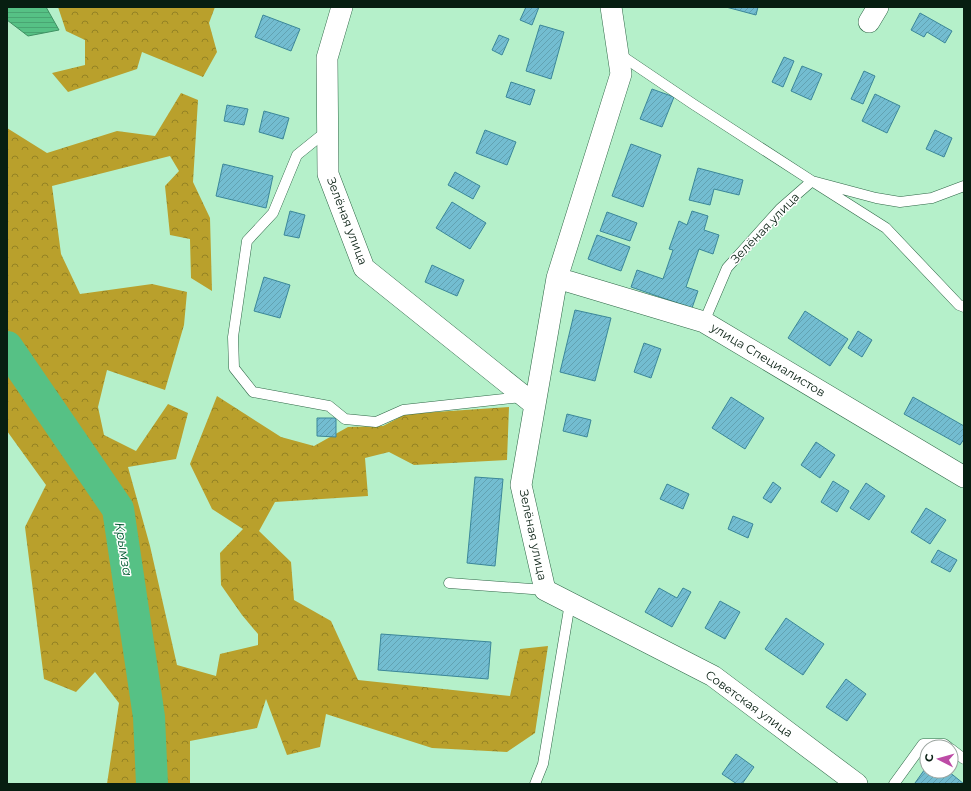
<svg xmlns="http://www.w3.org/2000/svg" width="971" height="791" viewBox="0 0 971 791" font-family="Montserrat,sans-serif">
<defs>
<pattern id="forest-crowns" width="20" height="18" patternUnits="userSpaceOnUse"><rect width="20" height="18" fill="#b9a02c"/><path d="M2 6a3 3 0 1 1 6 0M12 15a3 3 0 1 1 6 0" fill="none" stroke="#948224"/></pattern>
<pattern id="water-rules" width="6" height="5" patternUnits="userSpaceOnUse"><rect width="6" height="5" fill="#56c185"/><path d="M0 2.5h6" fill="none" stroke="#49a572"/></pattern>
<pattern id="building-hatch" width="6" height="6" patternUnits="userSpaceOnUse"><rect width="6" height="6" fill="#73bdd1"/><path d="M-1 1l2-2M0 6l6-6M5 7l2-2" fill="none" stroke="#62a2b2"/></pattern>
</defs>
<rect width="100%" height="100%" fill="#b5f0ca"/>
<!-- forest -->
<path fill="url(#forest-crowns)" d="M 58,7 L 215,7 L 209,23 L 217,52 L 203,77 L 142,52 L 137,69 L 68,92 L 52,73 L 85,65 L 85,40 L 66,31 Z
M 181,93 L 198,100 L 193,182 L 210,218 L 212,291 L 191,278 L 190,239 L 170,235 L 165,186 L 179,171 L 170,156 L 52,186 L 61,254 L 80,294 L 152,284 L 187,292 L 184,325 L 165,390 L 107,370 L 98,407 L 104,435 L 136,451 L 168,404 L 188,413 L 176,459 L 128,467 L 150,546 L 177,665 L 216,676 L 220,654 L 258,645 L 258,634 L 242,615 L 221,585 L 220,553 L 243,529 L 212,509 L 190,464 L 217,396 L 281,437 L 314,446 L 348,427 L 383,426 L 406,414 L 509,407 L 507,460 L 414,465 L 389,452 L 365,458 L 368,496 L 275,502 L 259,531 L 291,562 L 294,600 L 331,621 L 358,680 L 510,696 L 520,649 L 548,646 L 535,733 L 507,752 L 432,748 L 326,714 L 320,747 L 287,755 L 266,699 L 257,728 L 190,741 L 190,784 L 107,784 L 119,703 L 95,672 L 76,692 L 44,679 L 25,527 L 46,485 L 7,431 L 7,128 L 47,153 L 117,131 L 155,136 Z"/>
<!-- water -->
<path fill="url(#water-rules)" stroke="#3e9062" d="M 7,7 L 46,7 L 59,30 L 28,36 L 7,20 Z"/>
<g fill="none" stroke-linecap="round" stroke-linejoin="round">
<!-- river -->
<path stroke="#56c185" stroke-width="32" d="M 7,347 L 118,509 L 149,717 L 152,784"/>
</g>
<!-- building -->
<path fill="url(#building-hatch)" stroke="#3b8799" d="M 526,7 L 539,7 L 532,25 L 520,20 Z
M 726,7 L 758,7 L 756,15 Z
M 920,13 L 952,31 L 945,43 L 927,32 L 924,37 L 911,30 Z
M 263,15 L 300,29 L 291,51 L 255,37 Z
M 540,25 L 564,32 L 551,79 L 526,71 Z
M 499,35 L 509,39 L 502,55 L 492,50 Z
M 784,57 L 794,61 L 783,87 L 772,82 Z
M 802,66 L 822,74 L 811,100 L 791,91 Z
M 864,71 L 875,76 L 863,104 L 851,99 Z
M 511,82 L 535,90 L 530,105 L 506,97 Z
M 652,89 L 674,97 L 662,127 L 640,119 Z
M 875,94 L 900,106 L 887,133 L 862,121 Z
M 227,105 L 248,109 L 244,125 L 224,121 Z
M 264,111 L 289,118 L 283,139 L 259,132 Z
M 485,130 L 516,142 L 507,165 L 476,153 Z
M 935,130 L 952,138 L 944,157 L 926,149 Z
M 631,144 L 661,155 L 643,207 L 612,196 Z
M 223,164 L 273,176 L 266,208 L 216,196 Z
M 698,168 L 743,180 L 739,195 L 714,189 L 710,205 L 689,200 Z
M 455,172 L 480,186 L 473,199 L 448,185 Z
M 452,202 L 486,223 L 470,249 L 436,228 Z
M 290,211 L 305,215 L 299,238 L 284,235 Z
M 692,211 L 708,216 L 704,230 L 719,235 L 713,254 L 699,249 L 686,287 L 698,291 L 692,308 L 631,287 L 637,270 L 663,279 L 673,250 L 669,249 L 679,221 L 687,225 Z
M 607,212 L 637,223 L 630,241 L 600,231 Z
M 597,235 L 630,247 L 621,271 L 588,259 Z
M 432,265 L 464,280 L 457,296 L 425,282 Z
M 264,277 L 290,285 L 280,318 L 254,311 Z
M 575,310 L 611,318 L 595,381 L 560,372 Z
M 805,311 L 848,339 L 830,366 L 788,338 Z
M 858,331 L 872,340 L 862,357 L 848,348 Z
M 644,343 L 661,349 L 651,378 L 634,372 Z
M 731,397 L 764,418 L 745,449 L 712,428 Z
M 913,397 L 964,426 L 964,439 L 960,445 L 904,414 Z
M 567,414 L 591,420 L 587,437 L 563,431 Z
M 317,418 L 336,418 L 336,437 L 317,436 Z
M 816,442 L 835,455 L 820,478 L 801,465 Z
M 475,477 L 503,479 L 495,566 L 467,563 Z
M 833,481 L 849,491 L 837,512 L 821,502 Z
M 773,482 L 781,488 L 771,503 L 763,498 Z
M 866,483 L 885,496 L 869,520 L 850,508 Z
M 667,484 L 689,494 L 683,509 L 660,499 Z
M 926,508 L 946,520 L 930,544 L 911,532 Z
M 733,516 L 753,524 L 748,538 L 728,529 Z
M 938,550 L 957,560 L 950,572 L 931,562 Z
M 659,588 L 677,598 L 683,588 L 691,592 L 672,627 L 645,612 Z
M 720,601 L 740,612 L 725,639 L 705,628 Z
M 786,618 L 824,644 L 803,675 L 765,649 Z
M 381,634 L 491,642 L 488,679 L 378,670 Z
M 846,679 L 866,694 L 847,721 L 826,707 Z
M 736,754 L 754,767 L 742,784 L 737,784 L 722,774 Z
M 927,766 L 927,771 L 948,771 L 964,784 L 916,784 L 915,783 Z"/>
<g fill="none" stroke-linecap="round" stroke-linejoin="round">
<!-- lane casing -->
<g stroke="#2f6747" stroke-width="11">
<path id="lane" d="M 619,54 L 693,104 L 812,181 L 876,198 L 900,202 L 932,198 L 964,186
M 328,130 L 297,155 L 273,213 L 247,241 L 233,337 L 234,368 L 253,392 L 329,406 L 345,419 L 376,422 L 403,410 L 522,397
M 704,322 L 727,268 L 780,209 L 812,181 L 886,228 L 959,305 L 964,307
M 449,583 L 545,590
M 951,749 L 964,759
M 535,784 L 543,764 L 570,603
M 894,784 L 923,744 L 944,744 L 948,747"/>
</g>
<!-- street casing -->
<g stroke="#2f6747" stroke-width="22">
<path id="street" d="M 342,7 L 327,58 L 328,174 L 364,268 L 535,405
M 611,7 L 621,74 L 557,278 L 521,485 L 545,590 L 713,676 L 857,784
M 869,22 L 878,7
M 557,278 L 704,322 L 964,477"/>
</g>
<!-- lane -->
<use href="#lane" stroke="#fff" stroke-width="10"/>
<!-- street -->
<use href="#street" stroke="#fff" stroke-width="21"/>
</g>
<g text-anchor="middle" stroke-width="3" stroke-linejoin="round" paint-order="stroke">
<!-- street labels -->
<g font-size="12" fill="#071e11" stroke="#fff">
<text transform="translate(347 221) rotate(69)" y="4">Зелёная улица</text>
<text transform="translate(765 228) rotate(-46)" y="4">Зелёная улица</text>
<text transform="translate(768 360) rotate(31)" y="4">улица Специалистов</text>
<text transform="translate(533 535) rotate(78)" y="4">Зелёная улица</text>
<text transform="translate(749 704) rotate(36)" y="4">Советская улица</text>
</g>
<!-- water labels -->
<g font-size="13" font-style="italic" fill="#005731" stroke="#fff">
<text transform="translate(124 549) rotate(81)" y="5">Крымза</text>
</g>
</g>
<!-- border -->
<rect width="971" height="791" fill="none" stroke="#071e11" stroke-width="16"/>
<!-- north arrow -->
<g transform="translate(939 759) rotate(276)"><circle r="19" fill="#ffffff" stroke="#9ca5a0"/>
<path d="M0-3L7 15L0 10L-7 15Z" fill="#bd4ba6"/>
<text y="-6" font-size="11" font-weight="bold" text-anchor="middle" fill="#071e11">С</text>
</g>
</svg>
